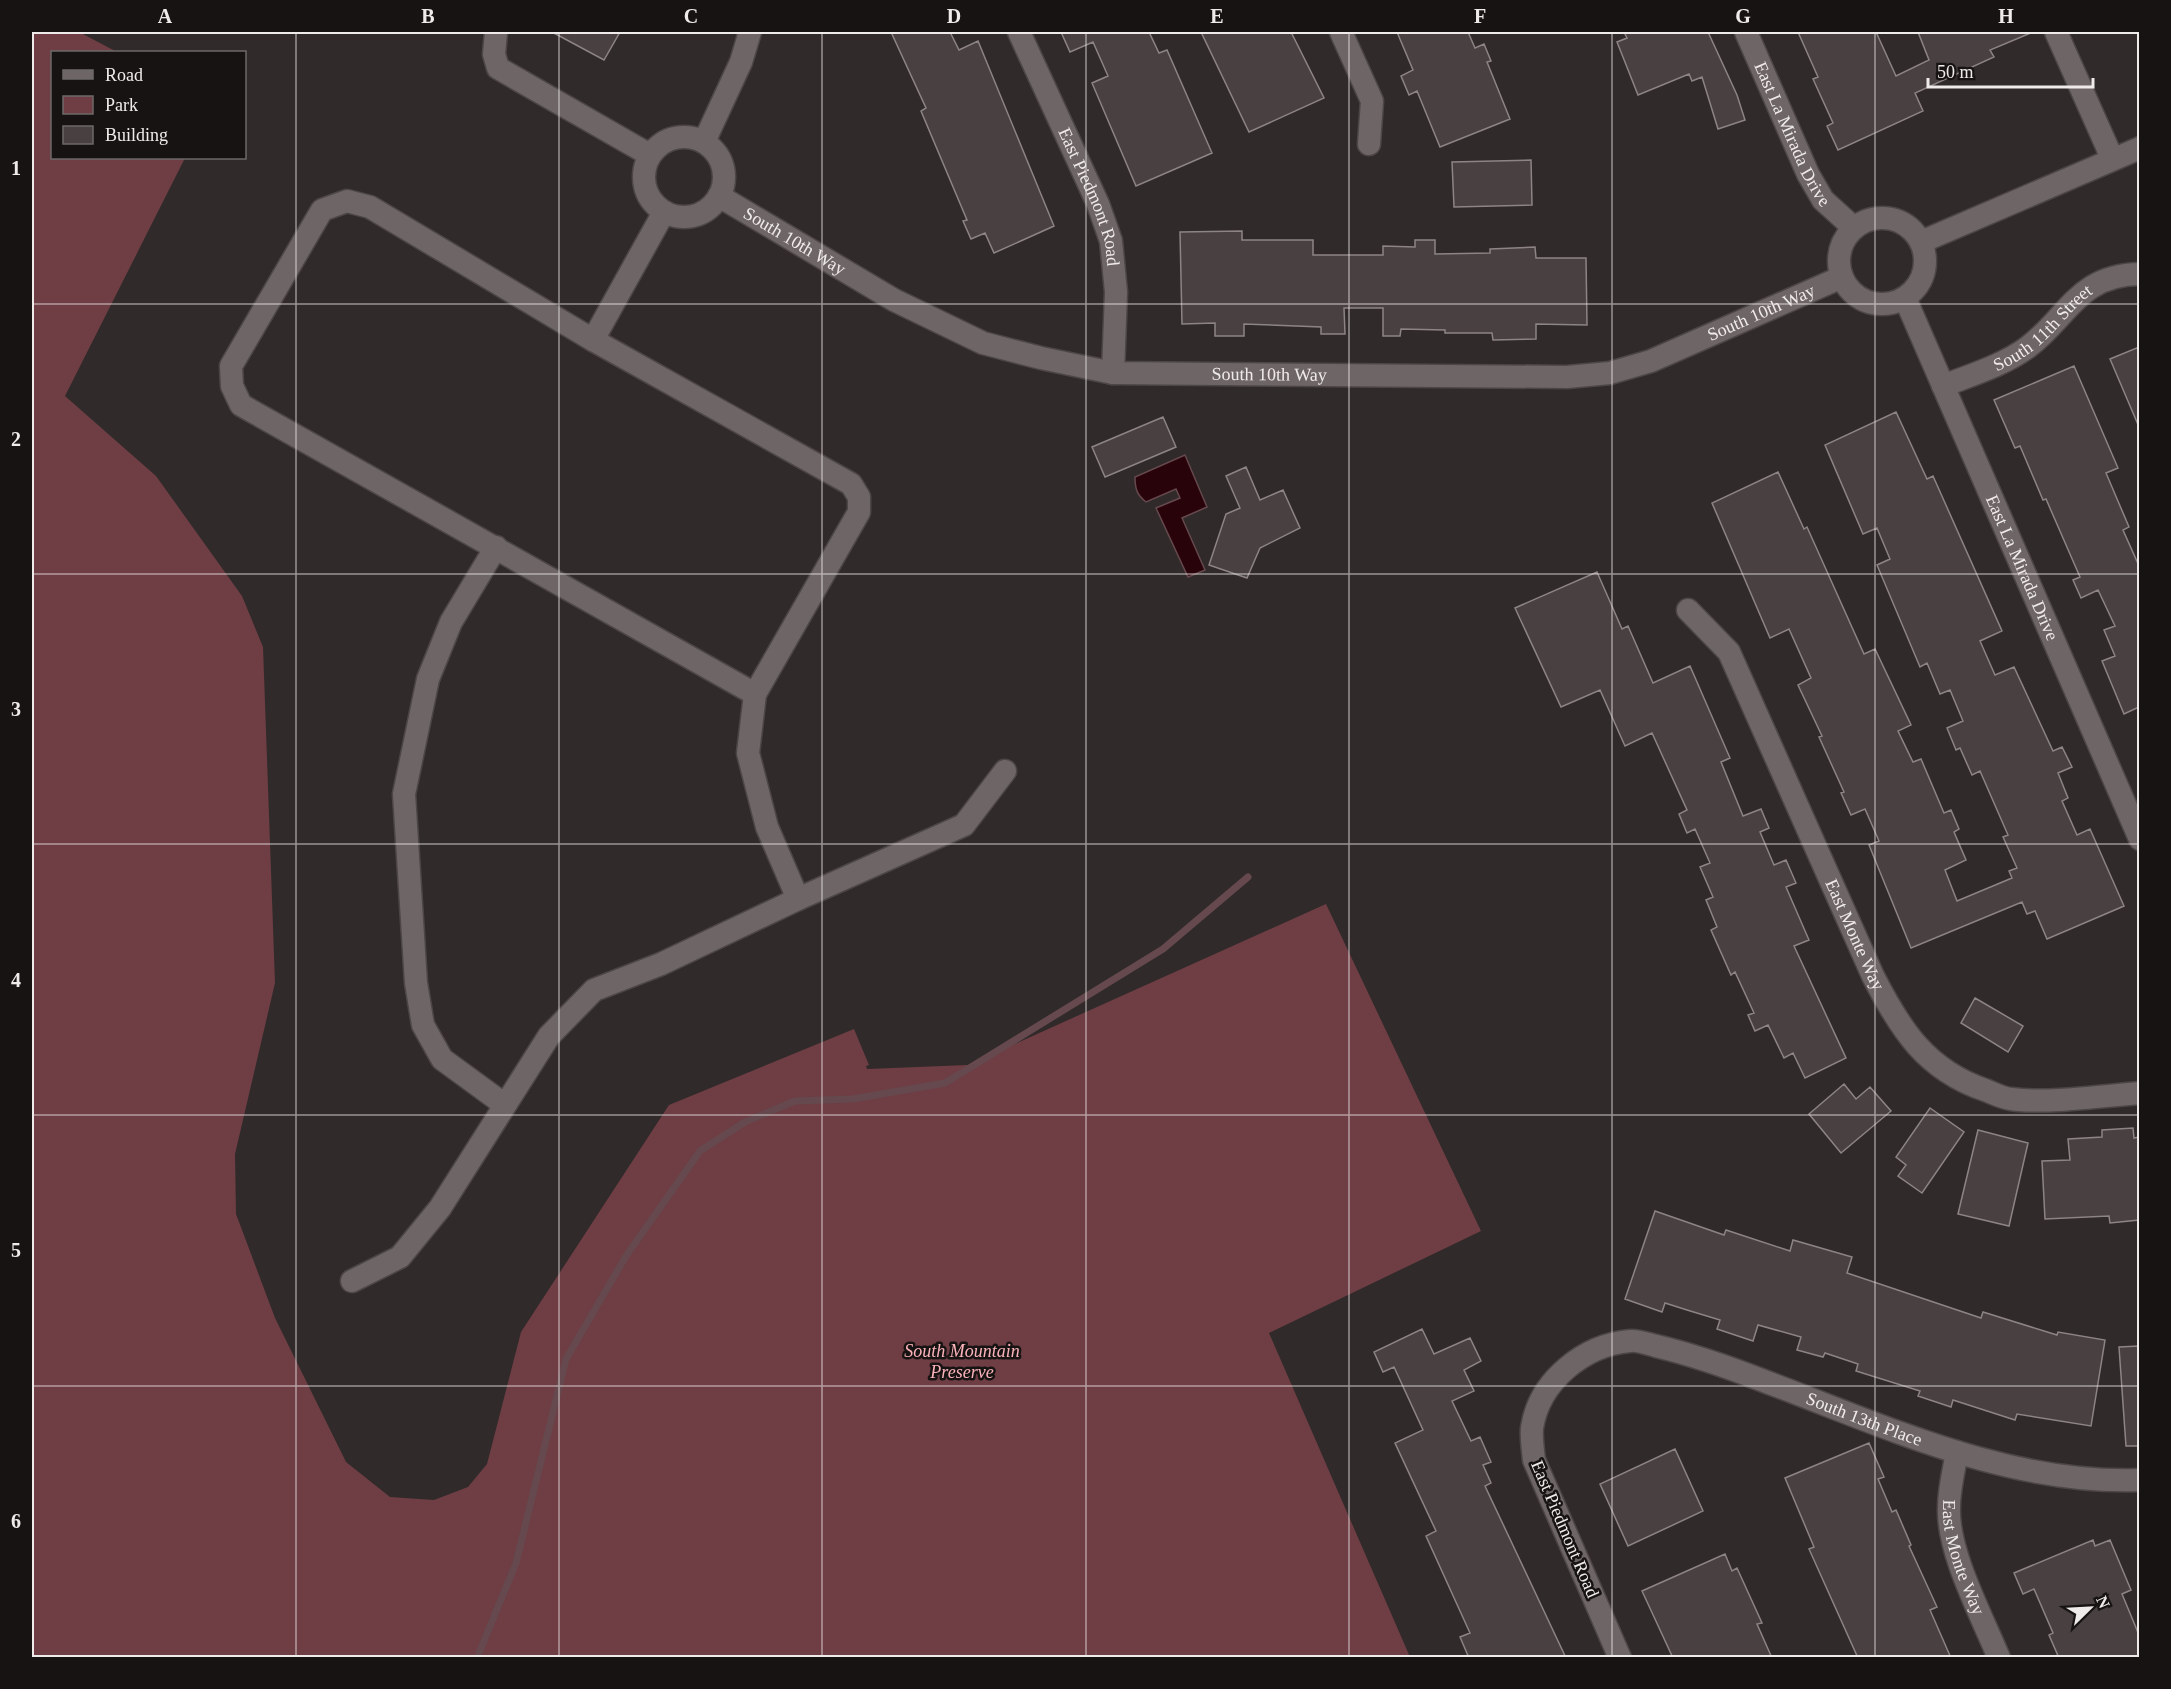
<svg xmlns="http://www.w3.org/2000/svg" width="2171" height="1689" viewBox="0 0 2171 1689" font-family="Georgia,serif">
<rect width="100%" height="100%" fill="#312a2a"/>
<!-- green -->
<path fill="#6e3e44" d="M 32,32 L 79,32 L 117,52 L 52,52 L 52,158 L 185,158 L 65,396 L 156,476 L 242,596 L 263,647 L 275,983 L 235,1154 L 236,1214 L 275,1318 L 346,1462 L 390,1497 L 434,1500 L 468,1487 L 487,1464 L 521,1332 L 669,1105 L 854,1029 L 869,1065 L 866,1066 L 867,1069 L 968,1065 L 1326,904 L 1481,1231 L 1269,1333 L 1410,1657 L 32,1657 Z"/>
<!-- water -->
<path fill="#29030a" stroke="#65494e" stroke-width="1.5" d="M 1185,455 L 1207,507 L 1182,518 L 1205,570 L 1188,577 L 1156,508 L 1180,498 L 1176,489 L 1146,502 C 1137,495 1135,489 1135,477 Z"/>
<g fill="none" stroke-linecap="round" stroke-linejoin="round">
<!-- stream -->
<path stroke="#65494e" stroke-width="7" d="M 477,1658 L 516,1563 L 566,1359 L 626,1256 L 700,1151 L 745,1122 L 795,1101 L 853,1099 L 945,1083 L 1163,949 L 1248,877"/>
</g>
<!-- building -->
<path fill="#484041" stroke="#8d8485" stroke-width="1.5" d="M 552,32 L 620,32 L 604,60 Z
M 891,32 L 950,32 L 959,50 L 978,41 L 1054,226 L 994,253 L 985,233 L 971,239 L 963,221 L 967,220 L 921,111 L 926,108 Z
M 1061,32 L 1149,32 L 1159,53 L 1167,50 L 1212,153 L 1136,186 L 1092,83 L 1108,76 L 1093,42 L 1070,52 Z
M 1201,32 L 1291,32 L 1324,98 L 1249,132 Z
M 1397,32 L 1468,32 L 1475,48 L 1484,44 L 1491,61 L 1487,62 L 1510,119 L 1440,147 L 1417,91 L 1409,95 L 1401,76 L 1413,70 Z
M 1624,32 L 1708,32 L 1737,95 L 1745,120 L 1718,129 L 1702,77 L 1692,81 L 1689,74 L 1638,95 L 1617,42 L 1627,38 Z
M 1798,32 L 1876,32 L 1896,76 L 1929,60 L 1918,32 L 2033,32 L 1990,50 L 1994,57 L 1915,93 L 1923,111 L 1838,150 L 1827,126 L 1833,123 L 1813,79 L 1818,77 Z
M 1531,160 L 1532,205 L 1454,207 L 1452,162 Z
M 1242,231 L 1242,240 L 1313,240 L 1313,255 L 1383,255 L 1383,246 L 1415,247 L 1415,240 L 1435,240 L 1435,254 L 1490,253 L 1490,249 L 1535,247 L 1536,258 L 1586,258 L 1587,325 L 1536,324 L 1536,339 L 1493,340 L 1492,333 L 1445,333 L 1445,330 L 1401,329 L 1400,336 L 1383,336 L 1383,308 L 1344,308 L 1345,334 L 1321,334 L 1321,327 L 1244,324 L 1244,336 L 1215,336 L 1215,323 L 1182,324 L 1180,232 Z
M 2139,347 L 2139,427 L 2110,359 Z
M 2074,366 L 2118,468 L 2106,473 L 2129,527 L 2123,530 L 2139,566 L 2139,707 L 2124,714 L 2102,661 L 2115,656 L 2104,630 L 2115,626 L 2098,590 L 2081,598 L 2073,580 L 2080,577 L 2046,499 L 2043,500 L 2020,446 L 2015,448 L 1994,400 Z
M 1896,412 L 1927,479 L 1933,476 L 2002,631 L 1980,641 L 1995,675 L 2014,667 L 2053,751 L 2062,747 L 2072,767 L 2058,773 L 2068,798 L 2062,801 L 2077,835 L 2090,829 L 2124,906 L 2047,939 L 2035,911 L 2027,914 L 2022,902 L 1911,948 L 1869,845 L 1879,841 L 1865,809 L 1851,815 L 1841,793 L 1844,792 L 1819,737 L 1822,736 L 1798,685 L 1811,678 L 1789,629 L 1770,638 L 1712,503 L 1778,472 L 1804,529 L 1807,527 L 1864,654 L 1875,649 L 1911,725 L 1898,731 L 1913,762 L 1921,759 L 1944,813 L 1951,810 L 1959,829 L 1954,832 L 1966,860 L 1945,870 L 1957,901 L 2012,878 L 2009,871 L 2017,868 L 2003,837 L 2008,835 L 1980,771 L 1972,775 L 1960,748 L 1956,750 L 1947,728 L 1963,721 L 1950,690 L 1940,694 L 1927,663 L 1920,667 L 1877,565 L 1890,559 L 1877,528 L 1863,534 L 1825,445 Z
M 1163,417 L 1176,447 L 1105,477 L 1092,447 Z
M 1246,467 L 1260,500 L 1283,490 L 1300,528 L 1260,548 L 1247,578 L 1209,565 L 1226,514 L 1240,508 L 1226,476 Z
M 1597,572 L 1622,629 L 1628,626 L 1653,683 L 1690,666 L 1730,758 L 1721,762 L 1743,816 L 1761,809 L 1769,828 L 1760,832 L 1774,865 L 1786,860 L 1796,883 L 1786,887 L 1809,940 L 1794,946 L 1846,1058 L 1805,1078 L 1793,1053 L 1784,1058 L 1768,1025 L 1755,1031 L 1748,1015 L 1754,1013 L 1735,972 L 1731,975 L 1711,930 L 1717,927 L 1706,900 L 1713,897 L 1700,867 L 1710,863 L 1695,829 L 1687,833 L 1679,814 L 1687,810 L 1652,733 L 1625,746 L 1600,690 L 1561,707 L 1515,608 Z
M 1975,998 L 2023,1026 L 2008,1052 L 1961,1023 Z
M 1844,1084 L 1856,1099 L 1870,1087 L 1891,1111 L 1841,1153 L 1809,1114 Z
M 1930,1108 L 1964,1132 L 1922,1193 L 1898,1176 L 1906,1165 L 1896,1157 Z
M 2133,1128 L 2134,1138 L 2139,1137 L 2139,1220 L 2110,1223 L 2109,1216 L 2045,1219 L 2042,1161 L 2070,1160 L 2068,1139 L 2102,1137 L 2102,1130 Z
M 1978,1130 L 2028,1143 L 2009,1226 L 1958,1214 Z
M 1655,1211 L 1724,1235 L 1726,1230 L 1790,1251 L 1793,1240 L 1852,1257 L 1847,1273 L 1981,1318 L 1983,1312 L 2057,1335 L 2058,1332 L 2105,1340 L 2091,1426 L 2017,1414 L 2015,1420 L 1953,1400 L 1951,1407 L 1918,1396 L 1920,1391 L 1856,1371 L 1858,1364 L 1825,1353 L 1823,1357 L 1797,1350 L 1801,1337 L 1758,1325 L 1753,1341 L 1717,1329 L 1720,1320 L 1687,1310 L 1665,1303 L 1662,1312 L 1625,1299 Z
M 1422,1329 L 1434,1354 L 1470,1338 L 1481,1361 L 1464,1370 L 1474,1391 L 1452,1401 L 1471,1441 L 1480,1437 L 1491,1462 L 1483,1465 L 1491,1483 L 1485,1486 L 1566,1658 L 1469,1658 L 1460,1637 L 1470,1633 L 1426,1536 L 1436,1531 L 1395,1443 L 1423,1430 L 1394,1367 L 1383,1372 L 1374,1352 Z
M 2139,1346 L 2139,1446 L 2126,1446 L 2119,1347 Z
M 1869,1443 L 1884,1477 L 1878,1479 L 1892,1512 L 1896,1510 L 1911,1545 L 1909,1546 L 1937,1607 L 1930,1610 L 1951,1658 L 1858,1658 L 1809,1549 L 1814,1547 L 1785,1478 Z
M 1675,1449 L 1703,1511 L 1628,1546 L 1600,1484 Z
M 2093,1540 L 2095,1546 L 2110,1540 L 2131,1590 L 2122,1594 L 2139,1635 L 2139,1658 L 2059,1658 L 2049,1635 L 2053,1633 L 2034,1589 L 2023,1594 L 2014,1573 Z
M 1725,1554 L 1732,1571 L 1737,1568 L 1762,1623 L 1757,1624 L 1772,1658 L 1673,1658 L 1642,1591 Z"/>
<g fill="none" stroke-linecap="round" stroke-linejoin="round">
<!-- street casing -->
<g stroke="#4d4647" stroke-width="25">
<g id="street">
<path d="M 496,32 L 494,54 L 498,68 L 650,155"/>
<path id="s1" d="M 1019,32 L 1098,204 L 1111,241 L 1116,292 L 1113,373"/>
<path d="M 1341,32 L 1372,101 L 1369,144"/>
<path id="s2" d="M 1746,32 L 1808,174 L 1823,200 L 1854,228"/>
<path d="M 2056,32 L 2112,158"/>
<circle cx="684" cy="177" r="40"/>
<path d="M 704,142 L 741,62 L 750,32"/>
<path id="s3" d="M 719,196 L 894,300 L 983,343 L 1041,358 L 1113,373 L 1567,377 L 1610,373 L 1651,361 L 1842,277"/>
<circle cx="1882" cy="261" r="43"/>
<path d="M 1921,242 L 2140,148"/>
<path id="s4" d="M 1905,298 L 2140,839"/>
<path d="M 593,340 L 851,484 L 859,497 L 859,512 L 755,694"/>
<path id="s5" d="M 1943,386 C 1971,375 2004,365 2028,347 C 2069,316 2078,275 2140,274"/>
<path d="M 496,547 L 451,622 L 428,679 L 404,794 L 416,983 L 423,1025 L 442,1059 L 505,1105"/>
<path id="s6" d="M 1688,610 L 1729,652 L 1873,976 C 1900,1029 1926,1070 1985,1090 C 1993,1093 2002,1098 2011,1099 C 2047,1104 2102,1096 2140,1093"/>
<path d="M 798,899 L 964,825 L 1005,771"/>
<path d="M 352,1281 L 400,1257 L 440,1208 L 549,1036 L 594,990 L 661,964 L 798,899 L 767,827 L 748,753 L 755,694 L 241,405 L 232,386 L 231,366 L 322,210 L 347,201 L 370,207 L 593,340 L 664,212"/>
<path id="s7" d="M 1957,1452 C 1954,1470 1949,1489 1949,1507 C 1947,1552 1982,1616 1999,1658"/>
<path id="s8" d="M 1620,1658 L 1534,1460 C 1533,1450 1531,1438 1532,1428 C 1539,1381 1584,1345 1630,1341 C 1638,1340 1648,1344 1656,1346 C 1694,1355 1728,1367 1764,1381 C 1885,1426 2008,1485 2140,1480"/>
</g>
</g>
<!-- street -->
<use href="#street" stroke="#6e6666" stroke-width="22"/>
</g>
<!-- grid -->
<path fill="none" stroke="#f0ebeb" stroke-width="1.5" stroke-opacity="0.55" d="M 296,32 L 296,1658M 559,32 L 559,1658M 822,32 L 822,1658M 1086,32 L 1086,1658M 1349,32 L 1349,1658M 1612,32 L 1612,1658M 1875,32 L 1875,1658M 32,304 L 2140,304M 32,574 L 2140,574M 32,844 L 2140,844M 32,1115 L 2140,1115M 32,1386 L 2140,1386"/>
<g text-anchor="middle" stroke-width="5" stroke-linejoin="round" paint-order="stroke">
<!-- street labels -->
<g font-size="18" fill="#f0ebeb" stroke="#171313">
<text dy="6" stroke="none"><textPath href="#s2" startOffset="112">East La Mirada Drive</textPath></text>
<text dy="6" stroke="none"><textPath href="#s1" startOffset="180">East Piedmont Road</textPath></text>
<text dy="6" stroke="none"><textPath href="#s3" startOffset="88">South 10th Way</textPath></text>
<text dy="6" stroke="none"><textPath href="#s3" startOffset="1096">South 10th Way</textPath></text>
<text dy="6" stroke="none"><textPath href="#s5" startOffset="117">South 11th Street</textPath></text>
<text dy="6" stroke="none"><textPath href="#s3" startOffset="592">South 10th Way</textPath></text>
<text dy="6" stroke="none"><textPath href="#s4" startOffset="294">East La Mirada Drive</textPath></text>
<text dy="6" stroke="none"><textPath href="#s6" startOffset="368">East Monte Way</textPath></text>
<text dy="6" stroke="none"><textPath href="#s8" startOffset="636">South 13th Place</textPath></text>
<text transform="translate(1565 1529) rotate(67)" y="6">East Piedmont Road</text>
<text dy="6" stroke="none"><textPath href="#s7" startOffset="108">East Monte Way</textPath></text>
</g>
<!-- park labels -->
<g font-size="18" font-style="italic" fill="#fbb3ba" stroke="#171313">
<text x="962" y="1357">South Mountain<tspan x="962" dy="21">Preserve</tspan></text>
</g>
</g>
<!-- border -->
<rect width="2171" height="1689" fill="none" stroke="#171313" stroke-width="66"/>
<!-- legend -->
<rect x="51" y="51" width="195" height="108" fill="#171313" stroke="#6e6969" stroke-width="1.5"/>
<rect x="63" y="70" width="30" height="9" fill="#6e6666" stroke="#6e6969" stroke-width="1.5"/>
<text x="105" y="81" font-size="18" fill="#f0ebeb">Road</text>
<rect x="63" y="96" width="30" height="18" fill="#6e3e44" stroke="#6e6969" stroke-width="1.5"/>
<text x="105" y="111" font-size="18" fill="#f0ebeb">Park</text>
<rect x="63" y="126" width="30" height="18" fill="#484041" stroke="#6e6969" stroke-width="1.5"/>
<text x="105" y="141" font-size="18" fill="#f0ebeb">Building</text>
<!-- north arrow -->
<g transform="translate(2090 1608) rotate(66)" stroke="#171313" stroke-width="4.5" paint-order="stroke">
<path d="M0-4.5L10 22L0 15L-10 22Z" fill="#f0ebeb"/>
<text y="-9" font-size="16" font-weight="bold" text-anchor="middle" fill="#f0ebeb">N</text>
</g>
<!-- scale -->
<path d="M1928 78v9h165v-9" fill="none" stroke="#f0ebeb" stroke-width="3"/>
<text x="1937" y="78" font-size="18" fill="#f0ebeb" stroke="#171313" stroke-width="4.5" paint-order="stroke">50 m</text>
<rect x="33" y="33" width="2105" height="1623" fill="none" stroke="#f0ebeb" stroke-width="2"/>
<g font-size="20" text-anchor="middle" font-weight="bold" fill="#f0ebeb">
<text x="165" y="23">A</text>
<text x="428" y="23">B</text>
<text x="691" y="23">C</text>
<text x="954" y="23">D</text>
<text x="1217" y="23">E</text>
<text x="1480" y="23">F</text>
<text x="1743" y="23">G</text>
<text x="2006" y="23">H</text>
<text x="16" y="175">1</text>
<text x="16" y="446">2</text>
<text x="16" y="716">3</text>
<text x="16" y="987">4</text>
<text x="16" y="1257">5</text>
<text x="16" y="1528">6</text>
</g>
</svg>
